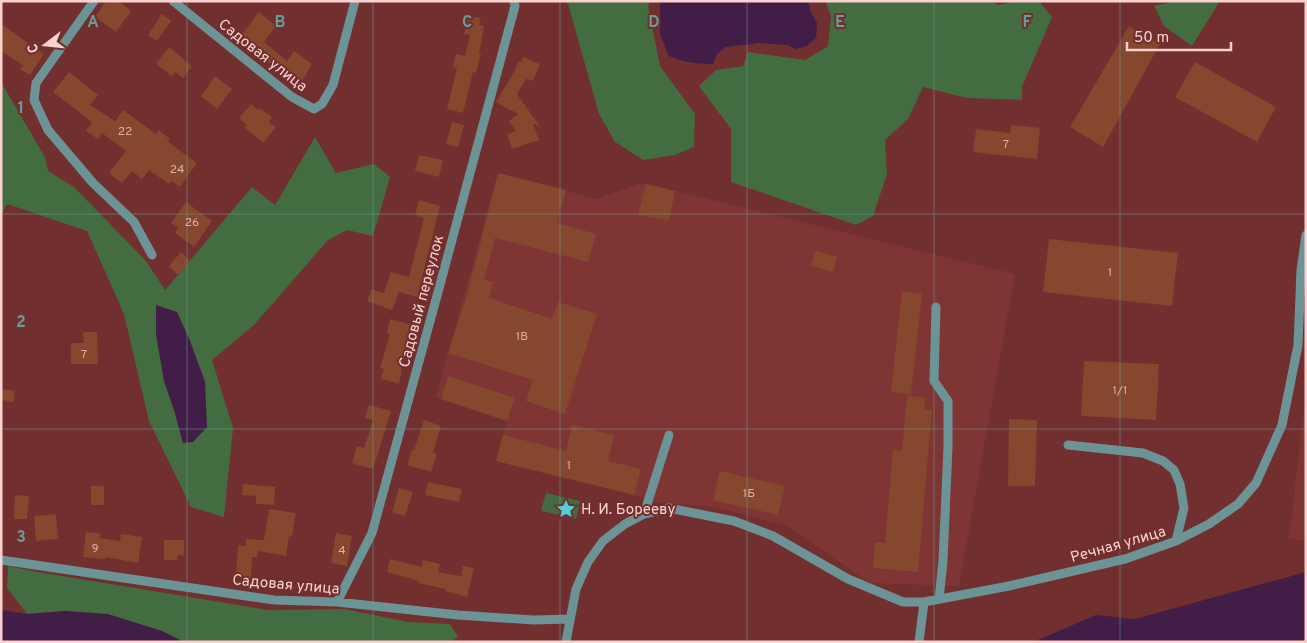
<svg xmlns="http://www.w3.org/2000/svg" width="1307" height="643" viewBox="0 0 1307 643" font-family="Overpass,sans-serif">
<rect width="100%" height="100%" fill="#712f2f"/>
<!-- built -->
<path fill="#803535" d="M 498,173 L 596,199 L 642,183 L 1015,274 L 959,586 L 870,583 L 787,526 L 714,507 L 649,502 L 634,495 L 496,461 L 507,421 L 436,397 Z
M 1306,396 L 1306,540 L 1288,539 L 1290,529 Z"/>
<!-- green -->
<path fill="#436c40" fill-rule="evenodd" d="M 565,1 L 650,1 L 648,6 L 660,66 L 695,114 L 694,147 L 675,155 L 643,160 L 615,142 L 599,114 L 568,4 Z
M 825,1 L 991,1 L 999,5 L 1015,1 L 1039,1 L 1052,17 L 1022,87 L 1022,100 L 967,98 L 923,87 L 908,119 L 885,140 L 887,174 L 873,216 L 856,225 L 731,182 L 731,129 L 699,86 L 716,70 L 743,66 L 748,52 L 805,60 L 828,46 L 831,16 Z
M 1175,1 L 1220,1 L 1192,46 L 1164,26 L 1154,6 Z
M 1,82 L 45,157 L 48,171 L 74,187 L 146,261 L 165,290 L 252,187 L 275,205 L 315,137 L 336,173 L 374,164 L 390,177 L 373,236 L 347,230 L 328,240 L 255,324 L 212,360 L 233,428 L 224,517 L 191,507 L 149,421 L 124,314 L 87,231 L 7,204 L 1,215 ZM 177,312 L 190,341 L 205,382 L 183,443 L 175,413 Z
M 546,493 L 580,501 L 576,519 L 568,517 L 570,507 L 564,505 L 562,515 L 541,511 Z
M 8,566 L 38,572 L 268,610 L 345,609 L 408,622 L 450,624 L 458,637 L 450,642 L 184,642 L 162,631 L 66,611 L 27,614 L 7,588 Z"/>
<!-- water -->
<path fill="#421d47" d="M 660,1 L 808,1 L 811,12 L 817,23 L 816,38 L 807,46 L 796,49 L 788,45 L 760,43 L 726,47 L 717,54 L 713,64 C 697,64 683,62 669,56 L 660,34 Z
M 156,305 L 177,312 L 190,341 L 205,382 L 207,427 L 193,442 L 183,443 L 175,413 L 164,381 L 156,335 Z
M 1306,572 L 1306,642 L 1033,642 L 1096,615 L 1135,619 Z
M 1,610 L 27,614 L 66,611 L 108,614 L 162,631 L 184,642 L 1,642 Z"/>
<!-- building -->
<path fill="#85472d" d="M 106,1 L 118,1 L 131,11 L 116,32 L 95,17 Z
M 259,12 L 276,26 L 264,42 L 287,61 L 294,51 L 312,64 L 301,83 L 275,65 L 274,67 L 238,40 Z
M 162,14 L 171,21 L 157,41 L 148,35 Z
M 468,16 L 481,18 L 479,25 L 484,26 L 479,53 L 481,54 L 476,73 L 473,72 L 463,113 L 447,109 L 457,68 L 453,67 L 456,54 L 465,56 L 470,35 L 464,34 Z
M 1,24 L 44,54 L 30,75 L 20,69 L 23,65 L 1,51 Z
M 1129,26 L 1160,44 L 1103,147 L 1070,127 Z
M 169,47 L 192,66 L 183,78 L 175,72 L 172,76 L 156,64 Z
M 523,57 L 540,64 L 533,81 L 526,79 L 517,94 L 541,128 L 533,123 L 539,140 L 512,149 L 507,134 L 516,131 L 509,121 L 518,114 L 496,102 L 513,74 L 518,62 L 521,62 Z
M 1195,62 L 1276,107 L 1257,142 L 1175,97 Z
M 69,72 L 98,95 L 90,105 L 115,121 L 123,110 L 156,134 L 158,130 L 170,139 L 168,142 L 197,163 L 180,187 L 172,181 L 169,184 L 149,170 L 142,179 L 132,171 L 122,183 L 109,173 L 126,151 L 102,133 L 98,139 L 86,131 L 92,122 L 53,92 Z
M 215,76 L 232,89 L 217,109 L 201,96 Z
M 251,104 L 258,110 L 260,108 L 272,117 L 269,122 L 276,127 L 263,143 L 245,128 L 247,125 L 239,118 Z
M 452,122 L 464,125 L 458,147 L 446,144 Z
M 1011,125 L 1040,128 L 1037,159 L 973,152 L 976,129 L 1010,133 Z
M 419,155 L 443,160 L 439,177 L 415,171 Z
M 498,173 L 566,190 L 557,223 L 596,234 L 588,262 L 495,238 L 484,280 L 493,282 L 489,298 L 552,319 L 558,302 L 597,314 L 565,414 L 526,401 L 533,380 L 448,353 L 468,292 Z
M 646,184 L 675,191 L 669,221 L 638,215 Z
M 419,200 L 440,206 L 417,297 L 399,292 L 392,310 L 367,301 L 372,289 L 384,293 L 391,272 L 409,277 L 424,218 L 415,215 Z
M 186,202 L 212,221 L 194,247 L 175,233 L 178,228 L 171,223 Z
M 1049,239 L 1178,253 L 1172,306 L 1043,292 Z
M 815,251 L 837,256 L 833,272 L 811,266 Z
M 181,252 L 190,261 L 178,275 L 169,266 Z
M 902,291 L 922,294 L 911,394 L 891,392 Z
M 390,319 L 412,325 L 401,368 L 401,371 L 402,371 L 399,384 L 381,379 L 384,369 L 380,368 L 390,334 L 387,333 Z
M 83,332 L 97,332 L 98,364 L 71,364 L 71,343 L 84,343 Z
M 1084,361 L 1159,364 L 1156,420 L 1081,416 Z
M 448,376 L 515,398 L 507,421 L 441,399 Z
M 1,389 L 15,391 L 14,402 L 1,400 Z
M 907,396 L 925,397 L 924,410 L 932,410 L 918,572 L 873,568 L 875,542 L 885,543 L 893,450 L 902,451 Z
M 369,405 L 391,411 L 373,469 L 352,463 L 357,446 L 364,448 L 373,420 L 365,418 Z
M 1009,419 L 1037,420 L 1035,486 L 1008,486 Z
M 424,420 L 441,426 L 433,452 L 437,454 L 431,472 L 407,465 L 412,449 L 414,450 Z
M 572,425 L 614,435 L 608,461 L 641,469 L 634,495 L 496,461 L 503,435 L 566,451 Z
M 720,471 L 785,486 L 778,515 L 713,500 Z
M 428,482 L 462,489 L 459,502 L 425,495 Z
M 243,484 L 275,487 L 274,505 L 256,504 L 256,496 L 242,495 Z
M 91,486 L 104,486 L 104,505 L 91,505 Z
M 399,488 L 413,492 L 405,516 L 392,512 Z
M 15,495 L 29,496 L 27,519 L 14,519 Z
M 269,509 L 296,513 L 292,536 L 289,536 L 286,556 L 258,551 L 257,557 L 252,557 L 251,579 L 236,578 L 238,545 L 246,546 L 246,539 L 264,540 Z
M 56,514 L 58,539 L 36,541 L 34,516 Z
M 86,532 L 100,533 L 99,538 L 120,541 L 121,534 L 142,537 L 138,563 L 106,557 L 105,559 L 83,557 Z
M 336,533 L 352,536 L 347,566 L 331,563 Z
M 164,540 L 184,540 L 184,556 L 178,555 L 177,560 L 164,560 Z
M 390,559 L 422,567 L 423,560 L 440,564 L 438,572 L 461,576 L 463,566 L 474,568 L 467,597 L 445,591 L 446,589 L 418,583 L 419,581 L 387,572 Z"/>
<g fill="none" stroke-linecap="round" stroke-linejoin="round">
<!-- minor -->
<path stroke="#6c9396" stroke-width="9" d="M 94,1 L 36,83 L 34,100 L 48,130 L 93,183 L 134,222 L 152,255
M 173,1 L 292,97 L 314,109 L 322,104 L 333,85 L 355,1
M 936,307 L 934,381 L 948,401 L 948,447 L 943,561 L 939,599
M 1068,445 L 1143,453 L 1163,461 L 1174,470 L 1180,484 L 1184,508 L 1176,541
M 644,514 L 669,435
M 1,560 L 274,600 L 337,602 L 458,615 L 533,620 L 570,619
M 337,602 L 372,533 L 441,281 L 515,6 L 514,1
M 566,642 L 576,589 L 588,562 L 603,541 L 625,524 L 644,514 L 669,508 L 734,521 L 773,536 L 848,579 L 903,602 L 924,602 L 1009,586 L 1125,559 L 1176,541 L 1209,524 L 1238,504 L 1256,483 L 1282,425 L 1298,345 L 1301,270 L 1306,235
M 919,642 L 924,602"/>
</g>
<!-- grid -->
<path fill="none" stroke="#6d9b95" stroke-width="1" stroke-opacity="0.55" d="M 187,1 L 187,642M 373,1 L 373,642M 560,1 L 560,642M 747,1 L 747,642M 934,1 L 934,642M 1120,1 L 1120,642M 1,214 L 1306,214M 1,429 L 1306,429"/>
<!-- icons -->
<defs>
<g id="sight-bare" transform="scale(1.5)"><path d="M0-6L1.8-2.2L6-1.7L2.9 1.2L3.7 5.4L0 3.3L-3.7 5.4L-2.9 1.2L-6-1.7L-1.8-2.2Z" fill="#52ccd5" stroke="#712f2f" stroke-width="2.5" paint-order="stroke"/></g>
</defs>
<g fill-rule="evenodd">
<use href="#sight-bare" x="566" y="509"/>
</g>
<g text-anchor="middle" stroke-width="4" stroke-linejoin="round" paint-order="stroke">
<!-- number labels -->
<g font-size="12" fill="#deafa6">
<text x="125" y="135">22</text>
<text x="1006" y="148">7</text>
<text x="177" y="173">24</text>
<text x="192" y="226">26</text>
<text x="1110" y="276">1</text>
<text x="522" y="340">1В</text>
<text x="84" y="358">7</text>
<text x="1120" y="394">1/1</text>
<text x="569" y="469">1</text>
<text x="749" y="497">1Б</text>
<text x="95" y="552">9</text>
<text x="342" y="554">4</text>
</g>
<!-- street labels -->
<g font-size="15" fill="#fbd2cf" stroke="#712f2f">
<text transform="translate(263 55) rotate(38)" y="5">Садовая улица</text>
<text transform="translate(421 301) rotate(-75)" y="5">Садовый переулок</text>
<text transform="translate(1118 544) rotate(-16)" y="5">Речная улица</text>
<text transform="translate(286 584) rotate(5)" y="5">Садовая улица</text>
</g>
<!-- poi labels -->
<g font-size="15" fill="#fbd2cf" stroke="#712f2f" text-anchor="start">
<text x="581" y="514">Н. И. Борееву</text>
</g>
</g>
<g font-size="16" text-anchor="middle" font-weight="bold" fill="#6d9b95" stroke="#712f2f" stroke-width="4" stroke-linejoin="round" paint-order="stroke">
<text x="93" y="27">A</text>
<text x="280" y="27">B</text>
<text x="467" y="27">C</text>
<text x="654" y="27">D</text>
<text x="840" y="27">E</text>
<text x="1027" y="27">F</text>
<text x="21" y="113">1</text>
<text x="21" y="327">2</text>
<text x="21" y="542">3</text>
</g>
<!-- border -->
<rect width="1307" height="643" fill="none" stroke="#fbd2cf" stroke-width="5"/>
<!-- north arrow -->
<g transform="translate(45 45) rotate(254)" stroke="#712f2f" stroke-width="4" paint-order="stroke">
<path d="M0-4L9 19L0 12L-9 19Z" fill="#fbd2cf"/>
<text y="-8" font-size="14" font-weight="bold" text-anchor="middle" fill="#fbd2cf">С</text>
</g>
<!-- scale -->
<path d="M1127 42v8h104v-8" fill="none" stroke="#fbd2cf" stroke-width="2.5"/>
<text x="1134" y="42" font-size="15" fill="#fbd2cf" stroke="#712f2f" stroke-width="4" paint-order="stroke">50 m</text>
</svg>
